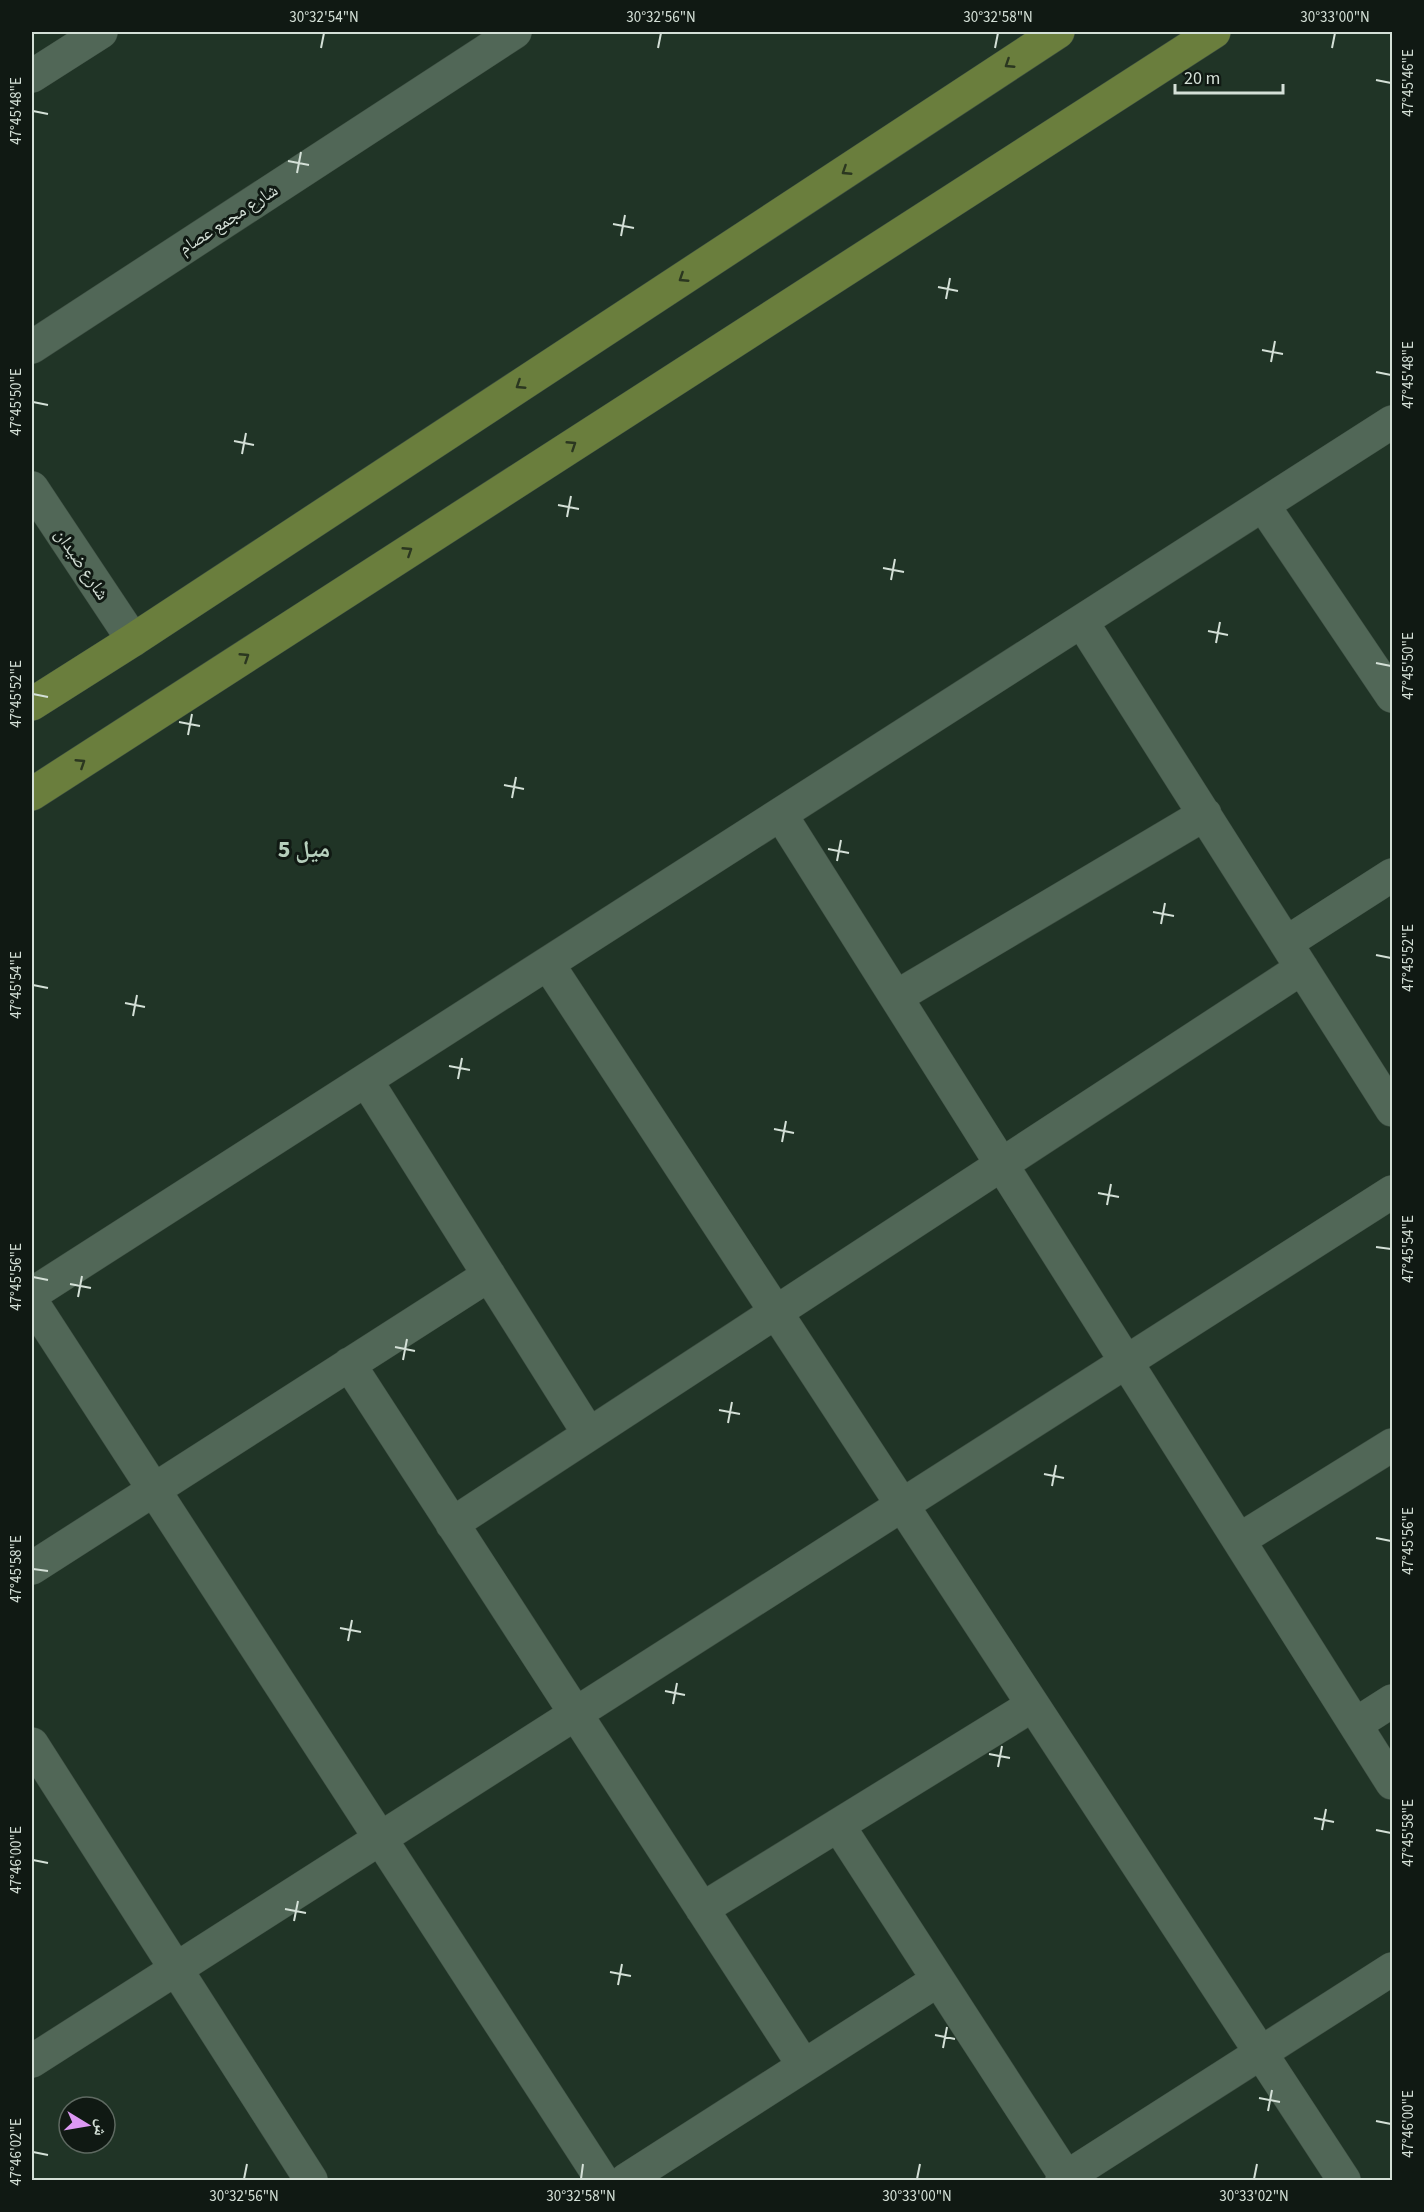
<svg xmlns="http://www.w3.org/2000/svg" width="1424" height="2212" viewBox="0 0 1424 2212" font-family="'Source Sans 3','Noto Naskh Arabic',sans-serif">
<rect width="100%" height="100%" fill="#203426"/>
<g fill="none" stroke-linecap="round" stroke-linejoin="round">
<!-- minor casing -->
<g stroke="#3d4e42" stroke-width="34">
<path id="minor" d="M 32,76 L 101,32
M 32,347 L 515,32
M 32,488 L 133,640
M 1263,505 L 1392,696
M 1082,622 L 1392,1110
M 781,815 L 1392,1783
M 1286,943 L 1392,875
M 548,964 L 1344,2180
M 896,997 L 1205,814
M 366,1080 L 589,1434
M 32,1294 L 1392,422
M 32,1302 L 602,2180
M 349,1364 L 804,2066
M 452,1524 L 1302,968
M 1239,1540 L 1392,1445
M 32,1568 L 489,1275
M 1356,1724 L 1392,1701
M 32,1744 L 311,2180
M 838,1825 L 1068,2180
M 702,1909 L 1033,1705
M 32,2061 L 1392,1192
M 626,2180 L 938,1980
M 1062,2180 L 1392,1969"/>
</g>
<!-- major casing -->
<g stroke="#3d4e42" stroke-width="34">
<path id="major" d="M 32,704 L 133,640 L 1058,32
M 32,794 L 1214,32"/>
</g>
<!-- minor -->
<use href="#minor" stroke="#516757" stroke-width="33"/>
<!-- major -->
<use href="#major" stroke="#6a7e3d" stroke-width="33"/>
</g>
<!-- one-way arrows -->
<defs><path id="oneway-chevron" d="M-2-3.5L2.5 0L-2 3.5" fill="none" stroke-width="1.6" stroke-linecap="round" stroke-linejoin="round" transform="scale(1.5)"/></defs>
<g stroke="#2b3720">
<use href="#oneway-chevron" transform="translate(1009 64) rotate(147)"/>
<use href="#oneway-chevron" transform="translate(846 171) rotate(147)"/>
<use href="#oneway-chevron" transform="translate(683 278) rotate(147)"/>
<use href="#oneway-chevron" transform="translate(520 385) rotate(147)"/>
<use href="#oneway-chevron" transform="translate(572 445) rotate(-33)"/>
<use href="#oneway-chevron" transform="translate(408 551) rotate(-33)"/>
<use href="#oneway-chevron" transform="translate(245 657) rotate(-33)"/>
<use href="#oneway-chevron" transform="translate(81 763) rotate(-33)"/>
</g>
<!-- ticks -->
<path fill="none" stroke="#d4e0d7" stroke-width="2" d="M 321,48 L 324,33M 658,48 L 661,33M 995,48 L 998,33M 1332,48 L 1335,33M 1376,80 L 1391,83M 33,111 L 48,114M 288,161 L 309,165M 297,173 L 301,152M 613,224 L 634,228M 621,236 L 625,215M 938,287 L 958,291M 946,299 L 950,278M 1262,350 L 1283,354M 1271,362 L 1275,341M 1376,372 L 1391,375M 33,402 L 48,405M 234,441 L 254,445M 242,454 L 246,433M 558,505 L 579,509M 567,517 L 571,496M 883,568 L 904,572M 891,580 L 895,559M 1208,631 L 1228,635M 1216,643 L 1220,622M 1376,663 L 1391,666M 33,694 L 48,697M 179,722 L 200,726M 188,735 L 192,714M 504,785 L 524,789M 512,798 L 516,777M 828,849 L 849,853M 837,861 L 841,840M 1153,912 L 1174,916M 1161,924 L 1165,903M 1376,955 L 1391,958M 33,985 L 48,988M 125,1003 L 145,1007M 133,1016 L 137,995M 449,1066 L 470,1070M 458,1079 L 462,1058M 774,1129 L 794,1133M 782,1142 L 786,1121M 1098,1193 L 1119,1197M 1107,1205 L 1111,1184M 1376,1247 L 1391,1249M 33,1277 L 48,1280M 70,1284 L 91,1288M 78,1297 L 82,1276M 395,1347 L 415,1351M 403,1360 L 407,1339M 719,1410 L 740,1414M 728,1423 L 732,1402M 1044,1474 L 1064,1478M 1052,1486 L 1056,1465M 1376,1538 L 1391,1541M 33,1569 L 48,1571M 340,1628 L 361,1632M 348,1641 L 352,1620M 665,1691 L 685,1695M 673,1704 L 677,1683M 989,1754 L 1010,1758M 998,1767 L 1002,1746M 1314,1818 L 1334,1822M 1322,1830 L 1326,1809M 1376,1830 L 1391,1833M 33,1860 L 48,1863M 285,1909 L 306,1913M 294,1921 L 298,1901M 610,1972 L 631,1976M 618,1985 L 622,1964M 935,2035 L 955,2039M 943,2048 L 947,2027M 1259,2098 L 1280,2102M 1268,2111 L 1272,2090M 1376,2121 L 1391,2124M 33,2152 L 48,2155M 244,2179 L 247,2164M 581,2179 L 583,2164M 917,2179 L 920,2164M 1254,2179 L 1257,2164"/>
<g text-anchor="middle" stroke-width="6" stroke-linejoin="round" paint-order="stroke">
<!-- street labels -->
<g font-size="18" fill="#d4e0d7" stroke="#101913">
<text transform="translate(228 219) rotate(-33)" y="6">شارع مجمع عصام</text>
<text transform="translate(82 564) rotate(56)" y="6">شارع ضيدان</text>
</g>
<!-- district labels -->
<g font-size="24" font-weight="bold" fill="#b6cfbc" stroke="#101913">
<text x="304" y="857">5 ميل</text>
</g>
</g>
<!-- border -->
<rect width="1424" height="2212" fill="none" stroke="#101913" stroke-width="66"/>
<!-- north arrow -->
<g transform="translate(87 2125) rotate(101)"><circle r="28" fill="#101913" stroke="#5e6961" stroke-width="1.5"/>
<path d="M0-4.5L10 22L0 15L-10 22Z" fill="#dd99f4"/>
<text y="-9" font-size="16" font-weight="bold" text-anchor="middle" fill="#d4e0d7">ش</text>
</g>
<!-- scale -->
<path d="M1175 84v9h108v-9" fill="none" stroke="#d4e0d7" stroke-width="3"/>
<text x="1184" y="84" font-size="18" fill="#d4e0d7" stroke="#101913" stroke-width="4.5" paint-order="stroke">20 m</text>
<rect x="33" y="33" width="1358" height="2146" fill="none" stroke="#d4e0d7" stroke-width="2"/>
<g font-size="15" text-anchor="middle" fill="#d4e0d7">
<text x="324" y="22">30°32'54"N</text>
<text x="661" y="22">30°32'56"N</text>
<text x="998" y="22">30°32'58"N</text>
<text x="1335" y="22">30°33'00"N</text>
<text transform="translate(1408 83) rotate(-90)" y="5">47°45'46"E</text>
<text transform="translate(16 111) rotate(-90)" y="5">47°45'48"E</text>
<text transform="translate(1408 375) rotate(-90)" y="5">47°45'48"E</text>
<text transform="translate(16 402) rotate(-90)" y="5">47°45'50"E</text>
<text transform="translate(1408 666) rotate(-90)" y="5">47°45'50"E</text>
<text transform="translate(16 694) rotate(-90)" y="5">47°45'52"E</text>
<text transform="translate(1408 958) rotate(-90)" y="5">47°45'52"E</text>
<text transform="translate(16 985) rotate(-90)" y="5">47°45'54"E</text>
<text transform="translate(1408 1249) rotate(-90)" y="5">47°45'54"E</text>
<text transform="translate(16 1277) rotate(-90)" y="5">47°45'56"E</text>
<text transform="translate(1408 1541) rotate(-90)" y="5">47°45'56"E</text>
<text transform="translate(16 1569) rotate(-90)" y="5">47°45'58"E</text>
<text transform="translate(1408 1833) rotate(-90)" y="5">47°45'58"E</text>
<text transform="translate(16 1860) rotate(-90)" y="5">47°46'00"E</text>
<text transform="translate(1408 2124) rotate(-90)" y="5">47°46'00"E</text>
<text transform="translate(16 2152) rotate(-90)" y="5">47°46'02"E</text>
<text x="244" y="2201">30°32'56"N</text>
<text x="581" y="2201">30°32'58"N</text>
<text x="917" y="2201">30°33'00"N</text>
<text x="1254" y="2201">30°33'02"N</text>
</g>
</svg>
